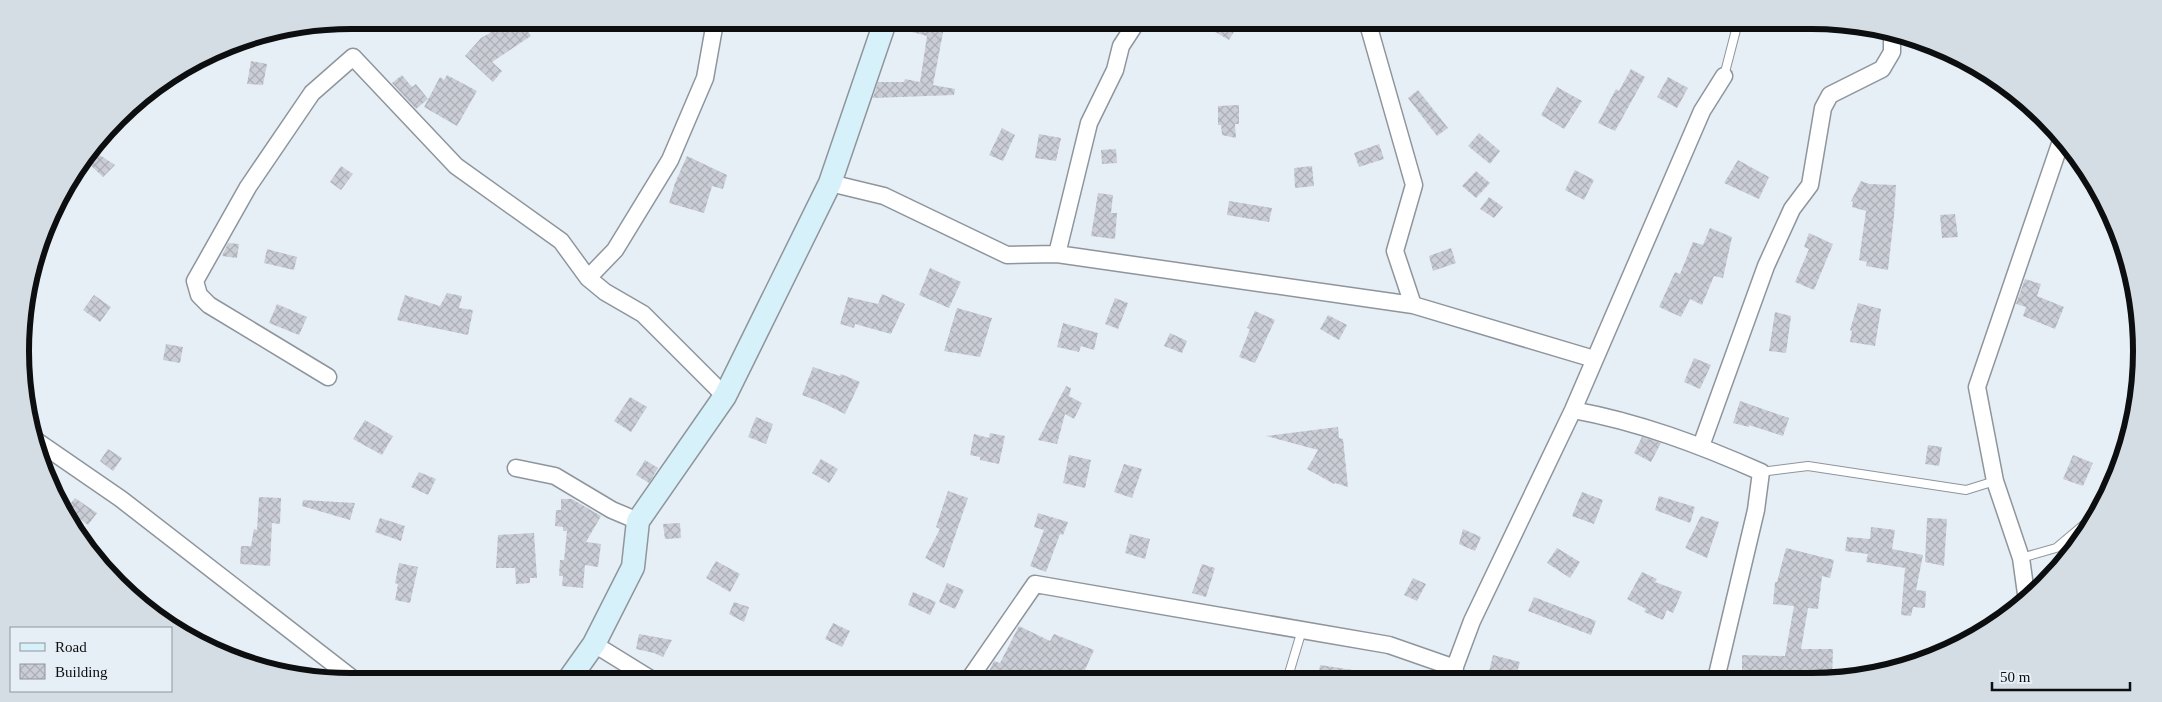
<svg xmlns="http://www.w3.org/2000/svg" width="2162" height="702" viewBox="0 0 2162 702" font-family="Georgia,serif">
<defs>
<pattern id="building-cross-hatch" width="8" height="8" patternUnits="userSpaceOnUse" patternTransform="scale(1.25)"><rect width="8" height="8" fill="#cacdd5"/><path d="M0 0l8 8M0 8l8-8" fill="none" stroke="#acafb6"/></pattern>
</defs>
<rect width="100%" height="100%" fill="#e7eff6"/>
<!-- building -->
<path fill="url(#building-cross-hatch)" d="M 482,21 L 521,21 L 531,36 L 492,62 L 502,71 L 493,82 L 465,56 L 481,38 L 490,33 Z
M 898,22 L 945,22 L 933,85 L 955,89 L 954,95 L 873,98 L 878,82 L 904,82 L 905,79 L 920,82 L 927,36 L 897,28 Z
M 1201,24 L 1239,24 L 1229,40 Z
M 251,61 L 267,64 L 263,85 L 247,84 Z
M 1631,69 L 1645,77 L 1615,131 L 1598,123 L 1616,89 L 1619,91 Z
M 402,75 L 412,87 L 416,84 L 428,99 L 416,109 L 392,83 Z
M 447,75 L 477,91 L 457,126 L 424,107 L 440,77 L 444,80 Z
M 1668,77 L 1688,88 L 1677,108 L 1657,97 Z
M 1557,87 L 1582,101 L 1564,129 L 1541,115 Z
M 1418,90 L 1448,128 L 1437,136 L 1408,98 Z
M 1239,105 L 1239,124 L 1235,124 L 1236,138 L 1222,135 L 1221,125 L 1218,125 L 1218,106 Z
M 1002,128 L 1015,135 L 1003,161 L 989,155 Z
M 1479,133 L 1500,151 L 1490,164 L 1468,146 Z
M 1039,134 L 1061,138 L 1056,161 L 1035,158 Z
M 1379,144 L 1384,159 L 1359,167 L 1354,153 Z
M 89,148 L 115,165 L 103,177 L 83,158 Z
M 1116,149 L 1117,163 L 1102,164 L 1101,150 Z
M 687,156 L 727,175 L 723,189 L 712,186 L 704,213 L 669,203 L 675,183 Z
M 1738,160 L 1769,177 L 1759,199 L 1724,183 Z
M 341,166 L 353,174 L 341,190 L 330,182 Z
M 1312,166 L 1314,186 L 1295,188 L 1294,168 Z
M 1575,170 L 1594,180 L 1584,200 L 1565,190 Z
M 1476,171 L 1490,183 L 1476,198 L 1462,186 Z
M 1861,181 L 1869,184 L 1896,185 L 1894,216 L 1888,270 L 1866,266 L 1867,262 L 1859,260 L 1866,211 L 1852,207 L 1853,202 L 1851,201 Z
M 1098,193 L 1113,195 L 1111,213 L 1117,213 L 1115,239 L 1091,236 Z
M 1489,197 L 1503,207 L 1494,218 L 1480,209 Z
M 1229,201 L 1272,208 L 1269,222 L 1227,215 Z
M 1955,214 L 1958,237 L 1942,238 L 1940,215 Z
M 1710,228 L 1732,237 L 1723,278 L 1714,276 L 1702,305 L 1690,299 L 1681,317 L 1659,307 L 1675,272 L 1680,274 L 1693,242 L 1703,245 Z
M 1809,233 L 1833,244 L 1814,290 L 1795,282 L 1809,249 L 1804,247 Z
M 228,243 L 239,244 L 237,258 L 222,256 Z
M 1451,248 L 1456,263 L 1433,271 L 1429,256 Z
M 267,249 L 297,257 L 294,270 L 264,263 Z
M 930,268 L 961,282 L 949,308 L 919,295 Z
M 2025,279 L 2041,284 L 2037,296 L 2064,307 L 2055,329 L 2023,316 L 2026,307 L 2016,304 Z
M 447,293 L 462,296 L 459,308 L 473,310 L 468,335 L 397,320 L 405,295 L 440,306 Z
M 882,294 L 905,304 L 891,334 L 855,324 L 854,328 L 840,324 L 848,297 L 878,304 Z
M 94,295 L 111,307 L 100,322 L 83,310 Z
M 1115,298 L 1128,303 L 1118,329 L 1105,324 Z
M 1858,303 L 1881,309 L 1875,346 L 1850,342 L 1852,331 L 1850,330 Z
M 277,304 L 307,317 L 299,335 L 269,323 Z
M 957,308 L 992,318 L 980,357 L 944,351 Z
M 1255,311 L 1275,320 L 1255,363 L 1239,357 L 1250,329 L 1247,328 Z
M 1775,312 L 1791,316 L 1786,353 L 1769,351 Z
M 1328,315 L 1347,325 L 1339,340 L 1320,329 Z
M 1063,323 L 1098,333 L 1094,350 L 1081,346 L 1079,352 L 1057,347 Z
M 1170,333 L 1187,341 L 1182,353 L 1164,346 Z
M 166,344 L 183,347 L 180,363 L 163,360 Z
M 1694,358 L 1711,365 L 1700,389 L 1684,382 Z
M 813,367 L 840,376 L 841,374 L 860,382 L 845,414 L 823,403 L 802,395 Z
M 1066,386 L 1071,388 L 1069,396 L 1082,403 L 1074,419 L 1065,414 L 1057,444 L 1038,440 Z
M 630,397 L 647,407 L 631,432 L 614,421 Z
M 1740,401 L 1789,418 L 1783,436 L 1749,425 L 1749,427 L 1733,423 Z
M 756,417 L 773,424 L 766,444 L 748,437 Z
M 365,420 L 393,436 L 382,455 L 353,439 Z
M 1338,427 L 1339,438 L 1343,439 L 1348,487 L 1335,483 L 1334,484 L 1307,469 L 1318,450 L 1266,436 Z
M 990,433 L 1005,436 L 999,464 L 980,460 L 980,457 L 970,455 L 974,434 L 989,438 Z
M 1642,437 L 1661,443 L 1651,462 L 1634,453 Z
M 1928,445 L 1942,447 L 1939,466 L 1925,464 Z
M 108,449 L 122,458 L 113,471 L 100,461 Z
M 1069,455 L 1091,460 L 1085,488 L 1063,483 Z
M 2073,455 L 2093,463 L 2083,486 L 2063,479 Z
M 821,459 L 838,469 L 829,483 L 812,473 Z
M 645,460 L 658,468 L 649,483 L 636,475 Z
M 1124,464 L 1142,469 L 1132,498 L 1114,492 Z
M 419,472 L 436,479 L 428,495 L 411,487 Z
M 948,491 L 968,498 L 944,568 L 925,558 L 940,529 L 936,527 Z
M 1582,492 L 1603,500 L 1594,524 L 1572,516 Z
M 1659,496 L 1695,507 L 1690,523 L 1655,510 Z
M 259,497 L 281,498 L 280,524 L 272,523 L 270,566 L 240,564 L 241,546 L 251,546 L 254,529 L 257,530 Z
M 75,498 L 97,513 L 88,525 L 66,509 Z
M 561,499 L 572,499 L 601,516 L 586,542 L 601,544 L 598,567 L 585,565 L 583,588 L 562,586 L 563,576 L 559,576 L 560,560 L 564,560 L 567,531 L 563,531 L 563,527 L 555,526 L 556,510 L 561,510 Z
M 303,500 L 355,503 L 350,520 L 302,506 Z
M 1038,513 L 1068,522 L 1063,535 L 1060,534 L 1046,572 L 1030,566 L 1044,530 L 1034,527 Z
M 1701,516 L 1719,522 L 1707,558 L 1685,548 Z
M 380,518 L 405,526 L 401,541 L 375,532 Z
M 1927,518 L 1947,519 L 1944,566 L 1925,562 Z
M 680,523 L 681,538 L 665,539 L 663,524 Z
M 1871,527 L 1895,530 L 1892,549 L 1923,555 L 1916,590 L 1926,591 L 1925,608 L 1913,607 L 1911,616 L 1901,615 L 1905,568 L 1866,562 L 1868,554 L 1845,551 L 1847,537 L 1870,539 Z
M 1463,529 L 1481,537 L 1475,551 L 1459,544 Z
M 534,533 L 537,578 L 530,578 L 530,583 L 516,584 L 515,568 L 496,568 L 498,535 Z
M 1130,534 L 1150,539 L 1145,559 L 1125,553 Z
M 1557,548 L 1580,562 L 1570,578 L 1547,563 Z
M 1786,548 L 1834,560 L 1830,578 L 1822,576 L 1818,609 L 1808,608 L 1801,649 L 1833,649 L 1832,679 L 1742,678 L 1742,655 L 1785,656 L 1794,606 L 1773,604 L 1775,582 L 1777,582 Z
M 716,561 L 740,574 L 730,592 L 706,578 Z
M 399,563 L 418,567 L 410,603 L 395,600 L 398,584 L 395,583 Z
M 1202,564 L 1215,568 L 1206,597 L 1192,593 Z
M 1642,572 L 1657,579 L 1655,582 L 1682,592 L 1673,613 L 1667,610 L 1663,620 L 1644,612 L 1646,609 L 1627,599 Z
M 1413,578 L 1426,584 L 1417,601 L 1404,595 Z
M 947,583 L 964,590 L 955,609 L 939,602 Z
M 913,592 L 936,602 L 930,615 L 908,605 Z
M 1534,597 L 1596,621 L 1591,635 L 1528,611 Z
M 734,602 L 749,607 L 744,622 L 729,614 Z
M 833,623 L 850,631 L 842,647 L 825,639 Z
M 1019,626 L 1050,641 L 1054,634 L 1094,650 L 1080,681 L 1048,681 L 1022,670 L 1018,681 L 1003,681 L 987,675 L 994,661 L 1000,663 Z
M 639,634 L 672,640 L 663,657 L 654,653 L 636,649 Z
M 1493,655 L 1520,662 L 1515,680 L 1487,680 Z
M 1320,665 L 1366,672 L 1365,680 L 1318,680 Z"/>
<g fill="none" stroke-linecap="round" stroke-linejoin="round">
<!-- lane casing -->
<g stroke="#8e959c" stroke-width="10">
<path id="lane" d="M 1724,76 L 1737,26
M 1761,472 L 1808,466 L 1966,490 L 1995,481
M 2021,558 L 2056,548 L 2099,512
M 1287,680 L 1302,630"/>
</g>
<!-- street casing -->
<g stroke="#8e959c" stroke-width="19">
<path id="street" d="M 1368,24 L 1414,185 L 1395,251 L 1413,305
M 830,183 L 884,196 L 1007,255 L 1057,254 L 1413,305 L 1594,359
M 1057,254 L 1089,123 L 1115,70 L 1121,46 L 1136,23
M 588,278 L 615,250 L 670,160 L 705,78 L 715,22
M 328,377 L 209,305 L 199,295 L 195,281 L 248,187 L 312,93 L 353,57 L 456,166 L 561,241 L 588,278 L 605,292 L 643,314 L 725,396
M 1573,410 C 1639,422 1700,445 1761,472 L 1756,510 L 1716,679
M 31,437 L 121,499 L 357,682
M 1701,446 L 1766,266 L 1792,209 L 1810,185 L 1823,108 L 1830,95 L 1882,69 L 1892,52 L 1892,31
M 516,468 L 555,476 L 612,510 L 638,521
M 2027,601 L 2021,558 L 1995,481 L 1977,387 L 2062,138
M 594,644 L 654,681
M 1450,680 L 1472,621 L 1573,410 L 1702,111 L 1724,76
M 968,681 L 1035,584 L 1389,645 L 1455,668"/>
</g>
<!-- secondary casing -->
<g stroke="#8e959c" stroke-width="25">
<path id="secondary" d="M 567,682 L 594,644 L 633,567 L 638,521 L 725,396 L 830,183 L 885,22"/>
</g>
<!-- lane -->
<use href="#lane" stroke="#fff" stroke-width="8"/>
<!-- street -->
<use href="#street" stroke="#fff" stroke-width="16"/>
<!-- secondary -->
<use href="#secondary" stroke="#d6f1f9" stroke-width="22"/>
</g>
<!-- crop -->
<path d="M0 0H2162V702H0ZM351 29H1811A322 322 0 0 1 2133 351V351A322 322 0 0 1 1811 673H351A322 322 0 0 1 29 351V351A322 322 0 0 1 351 29Z" fill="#d5dde4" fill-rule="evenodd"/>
<path fill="none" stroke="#0c0e10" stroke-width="6" d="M351 29H1811A322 322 0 0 1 2133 351V351A322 322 0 0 1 1811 673H351A322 322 0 0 1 29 351V351A322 322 0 0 1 351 29Z"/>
<!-- legend -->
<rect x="10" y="627" width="162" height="65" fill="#e7eff6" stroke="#8f959a"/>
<rect x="20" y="643" width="25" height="8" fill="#d6f1f9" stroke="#8f959a"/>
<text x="55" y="652" font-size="15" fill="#0c0e10">Road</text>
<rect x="20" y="664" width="25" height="15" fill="url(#building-cross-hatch)" stroke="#8f959a"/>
<text x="55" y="677" font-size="15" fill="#0c0e10">Building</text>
<!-- scale -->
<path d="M1992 682v8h138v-8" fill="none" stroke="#0c0e10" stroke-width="2.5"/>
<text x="2000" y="682" font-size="15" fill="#0c0e10" stroke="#e7eff6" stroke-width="4" paint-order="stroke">50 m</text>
</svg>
